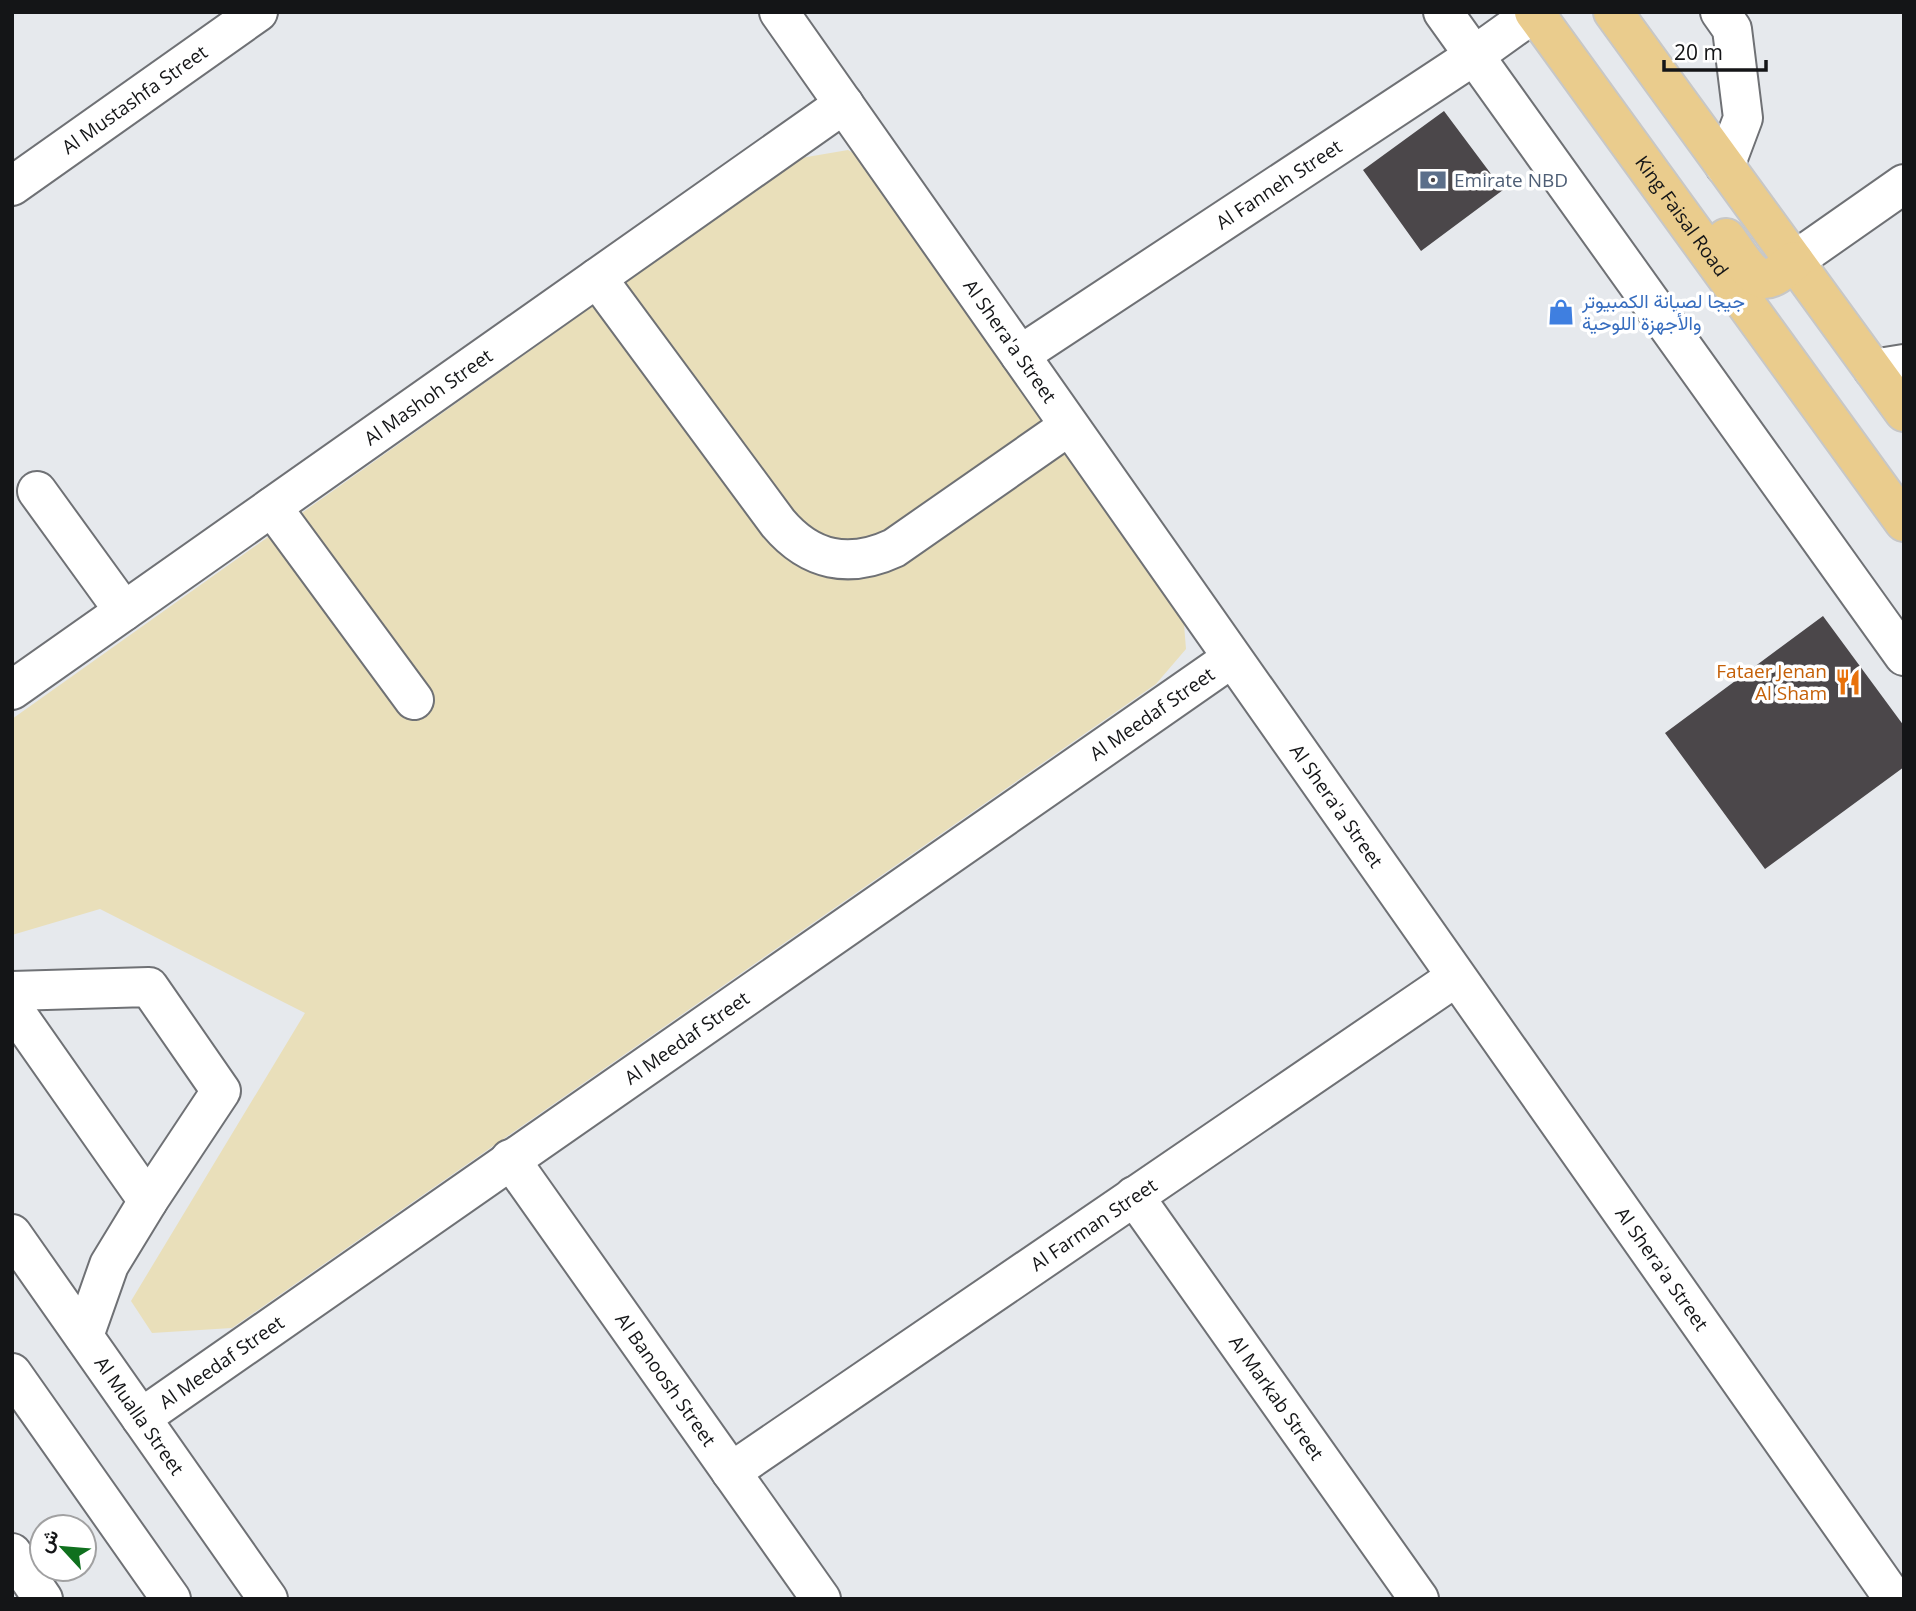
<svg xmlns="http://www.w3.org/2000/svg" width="1916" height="1611" viewBox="0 0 1916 1611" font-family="'Open Sans',Vazirmatn,sans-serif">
<rect width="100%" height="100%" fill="#e6e9ed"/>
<!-- sand -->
<path fill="#e9dfba" d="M 848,150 L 875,165 L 1183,612 L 1186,649 L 1156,684 L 232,1328 L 152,1333 L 131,1301 L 305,1013 L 100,909 L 12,935 L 12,719 L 801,158 Z"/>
<!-- building -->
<path fill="#4b474a" d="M 1444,111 L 1503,190 L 1421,251 L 1363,170 Z
M 1823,616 L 1904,726 L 1904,767 L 1765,869 L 1665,733 Z"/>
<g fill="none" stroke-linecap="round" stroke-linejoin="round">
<!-- minor casing -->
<g stroke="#6f7175" stroke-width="42">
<g id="minor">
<path id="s1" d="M 779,12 L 1894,1599"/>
<path d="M 1443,12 L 1904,656"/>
<path d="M 1720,12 L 1732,29 L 1743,118 L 1725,166"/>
<path id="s2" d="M 12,186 L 258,12"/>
<path d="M 1794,261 L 1904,184"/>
<path d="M 597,278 L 778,523 C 810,561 849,569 894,548 L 1069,426"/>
<path id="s3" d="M 1020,355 L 1475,55 L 1535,12"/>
<path d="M 1873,369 L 1904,364"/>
<path d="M 37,491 L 124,611"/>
<path d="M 272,507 L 414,700"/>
<path id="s4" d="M 12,690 L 844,104"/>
<path d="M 12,991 L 149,987 L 221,1091 L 148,1201 L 109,1265 L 84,1336"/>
<path d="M 12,1007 L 148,1201"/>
<path id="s5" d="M 510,1159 L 821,1599"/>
<path id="s6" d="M 1134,1196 L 1419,1599"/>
<path id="s7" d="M 12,1234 L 268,1599"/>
<path d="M 12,1373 L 171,1599"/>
<path id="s8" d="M 141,1418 L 1232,658"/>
<path id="s9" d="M 731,1472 L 1456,977"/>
<path d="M 12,1553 L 43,1599"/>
</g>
</g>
<!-- major casing -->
<g stroke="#c7c7c7" stroke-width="42">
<g id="major">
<path id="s10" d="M 1534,12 L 1904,522"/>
<path d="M 1613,12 L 1904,412"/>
<path d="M 1726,238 C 1734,248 1751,279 1765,279 C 1775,279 1786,267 1794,261"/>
</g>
</g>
<!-- minor -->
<use href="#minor" stroke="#fff" stroke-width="38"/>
<!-- major -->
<use href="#major" stroke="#eacc8d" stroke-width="38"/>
</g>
<!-- icons -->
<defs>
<g id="bank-bare" transform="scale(2.1)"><path d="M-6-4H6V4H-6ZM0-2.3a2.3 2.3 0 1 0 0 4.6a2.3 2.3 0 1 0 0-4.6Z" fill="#5c6f8a" stroke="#fff" stroke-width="2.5" paint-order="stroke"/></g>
<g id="shop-bare" transform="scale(2.1)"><path d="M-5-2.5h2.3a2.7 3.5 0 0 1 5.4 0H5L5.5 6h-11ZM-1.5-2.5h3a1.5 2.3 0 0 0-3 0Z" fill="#3f7fe0" stroke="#fff" stroke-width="2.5" paint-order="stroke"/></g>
<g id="restaurant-bare" transform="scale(2.1)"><path d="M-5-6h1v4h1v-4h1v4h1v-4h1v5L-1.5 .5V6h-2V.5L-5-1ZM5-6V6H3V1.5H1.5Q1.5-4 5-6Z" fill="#e8710a" stroke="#fff" stroke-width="2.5" paint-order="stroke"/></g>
</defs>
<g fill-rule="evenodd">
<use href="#bank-bare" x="1433" y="180"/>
<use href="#shop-bare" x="1561" y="312"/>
<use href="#restaurant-bare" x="1848" y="682"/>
</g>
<g text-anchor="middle" stroke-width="7" stroke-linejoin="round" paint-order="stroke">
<!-- street labels -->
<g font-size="19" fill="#141517" stroke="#fff">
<text dy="7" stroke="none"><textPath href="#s2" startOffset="150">Al Mustashfa Street</textPath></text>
<text dy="7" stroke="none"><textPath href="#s3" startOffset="310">Al Fanneh Street</textPath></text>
<text dy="7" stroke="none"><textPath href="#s10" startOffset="252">King Faisal Road</textPath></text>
<text dy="7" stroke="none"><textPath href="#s1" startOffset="402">Al Shera'a Street</textPath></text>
<text dy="7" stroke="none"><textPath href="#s4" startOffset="509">Al Mashoh Street</textPath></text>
<text dy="7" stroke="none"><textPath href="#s8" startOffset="1232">Al Meedaf Street</textPath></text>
<text dy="7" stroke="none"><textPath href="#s1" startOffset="970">Al Shera'a Street</textPath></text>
<text dy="7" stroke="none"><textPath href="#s8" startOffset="665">Al Meedaf Street</textPath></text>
<text dy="7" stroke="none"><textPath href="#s9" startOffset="439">Al Farman Street</textPath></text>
<text dy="7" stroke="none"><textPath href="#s1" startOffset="1536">Al Shera'a Street</textPath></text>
<text dy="7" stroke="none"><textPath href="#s8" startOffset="98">Al Meedaf Street</textPath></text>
<text dy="7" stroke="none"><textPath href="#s5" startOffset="270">Al Banoosh Street</textPath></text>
<text dy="7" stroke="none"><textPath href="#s6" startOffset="247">Al Markab Street</textPath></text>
<text dy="7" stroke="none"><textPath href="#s7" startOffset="222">Al Mualla Street</textPath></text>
</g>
<!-- service labels -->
<g font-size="19" fill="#4e5e75" stroke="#fff" text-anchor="start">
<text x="1454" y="187">Emirate NBD</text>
</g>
<!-- shop labels -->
<g font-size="19" fill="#366cbe" stroke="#fff" text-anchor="start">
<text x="1582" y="308">جيجا لصيانة الكمبيوتر<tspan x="1582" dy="22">والأجهزة اللوحية</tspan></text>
</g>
<!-- food labels -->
<g font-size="19" fill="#c56008" stroke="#fff" text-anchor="end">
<text x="1827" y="678">Fataer Jenan<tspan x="1827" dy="22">Al Sham</tspan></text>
</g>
</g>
<!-- border -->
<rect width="1916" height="1611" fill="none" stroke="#141517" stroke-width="28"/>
<!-- north arrow -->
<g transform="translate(63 1548) rotate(296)"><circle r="33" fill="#ffffff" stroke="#a1a1a2" stroke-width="2"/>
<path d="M0-5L12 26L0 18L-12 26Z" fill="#0f701e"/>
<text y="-10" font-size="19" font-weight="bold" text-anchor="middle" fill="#141517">ش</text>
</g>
<!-- scale -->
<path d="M1664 60v10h102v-10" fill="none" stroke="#141517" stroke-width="3.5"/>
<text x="1674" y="60" font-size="21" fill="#141517" stroke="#ffffff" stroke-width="5" paint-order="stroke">20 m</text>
</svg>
